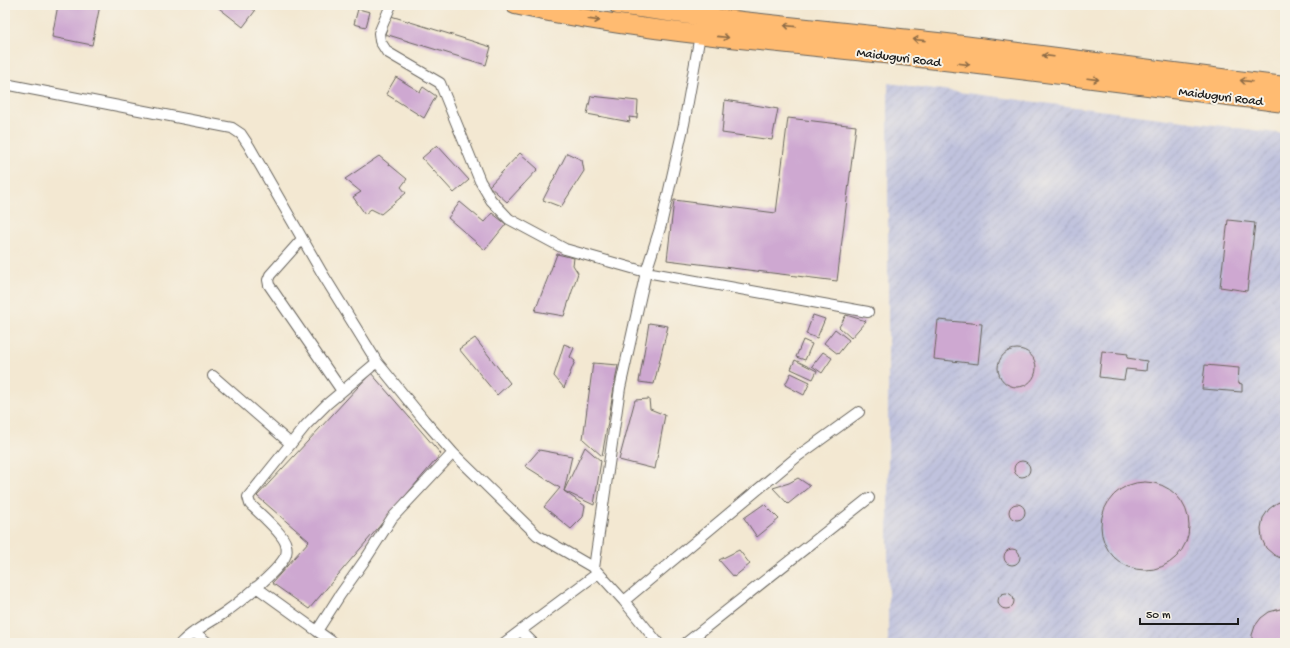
<svg xmlns="http://www.w3.org/2000/svg" width="1290" height="648" viewBox="0 0 1290 648" font-family="'Gochi Hand',sans-serif">
<defs>
<pattern id="industrial-furrows" width="10" height="10" patternUnits="userSpaceOnUse"><rect width="10" height="10" fill="#c0c2dd"/><path d="M-1 1l2-2M0 10L10 0M9 11l2-2" fill="none" stroke="#a4a6bd"/></pattern>
</defs>
<rect width="100%" height="100%" fill="#f7f3e8"/>
<filter id="ink" filterUnits="userSpaceOnUse"><feTurbulence type="fractalNoise" baseFrequency=".025" numOctaves="2"/><feDisplacementMap in="SourceGraphic" scale="8" xChannelSelector="R" yChannelSelector="G"/><feConvolveMatrix kernelMatrix="1 2 1 2 8 2 1 2 1" color-interpolation-filters="sRGB"/></filter>
<filter id="wash" filterUnits="userSpaceOnUse"><feTurbulence type="fractalNoise" baseFrequency=".012" numOctaves="4" result="noise"/><feDisplacementMap in="SourceGraphic" scale="16" xChannelSelector="R" yChannelSelector="G"/><feGaussianBlur stdDeviation="0.9" result="paint"/><feColorMatrix in="noise" values="0 0 0 0 0 0 0 0 0 0 0 0 0 0 0 0 0 1.4 0 .05"/><feComposite in="paint" operator="in"/></filter>
<g filter="url(#wash)">
<rect width="100%" height="100%" fill="#f3e8d2"/>
<!-- industrial -->
<path fill="url(#industrial-furrows)" d="M 888,83 L 1285,134 L 1285,643 L 888,643 Z"/>
<g id="blocks">
<!-- building -->
<path fill="#cea8d1" d="M 58,5 L 100,5 L 92,45 L 52,37 Z
M 215,5 L 251,5 L 250,7 L 255,11 L 243,27 Z
M 358,9 L 370,12 L 366,27 L 354,24 Z
M 391,16 L 491,47 L 486,65 L 385,34 Z
M 396,77 L 420,92 L 423,87 L 436,96 L 424,118 L 386,94 Z
M 591,96 L 638,101 L 637,118 L 629,117 L 630,122 L 587,114 Z
M 725,100 L 778,109 L 772,140 L 722,133 Z
M 788,118 L 856,126 L 837,281 L 667,260 L 674,200 L 776,213 Z
M 437,145 L 469,180 L 454,193 L 422,158 Z
M 520,153 L 538,169 L 507,202 L 489,186 Z
M 567,153 L 582,160 L 584,171 L 561,207 L 543,200 Z
M 379,156 L 407,179 L 401,187 L 406,193 L 381,214 L 371,209 L 365,214 L 353,197 L 361,192 L 345,179 Z
M 460,202 L 484,222 L 492,213 L 506,224 L 485,250 L 448,218 Z
M 1228,220 L 1255,223 L 1247,291 L 1220,287 Z
M 557,254 L 574,258 L 573,265 L 578,273 L 564,316 L 535,311 Z
M 813,315 L 825,319 L 817,338 L 806,334 Z
M 846,315 L 866,321 L 851,338 L 839,327 Z
M 938,320 L 982,324 L 978,364 L 934,359 Z
M 649,323 L 668,326 L 654,384 L 639,382 Z
M 835,329 L 849,340 L 838,354 L 824,343 Z
M 475,338 L 510,383 L 497,395 L 459,349 Z
M 803,340 L 812,344 L 805,360 L 796,357 Z
M 564,344 L 574,348 L 570,357 L 575,361 L 564,388 L 554,376 Z
M998 368a19 19 0 1 1 38 0a19 19 0 1 1-38 0Z
M 1102,351 L 1128,354 L 1127,358 L 1147,361 L 1146,371 L 1126,369 L 1124,380 L 1099,377 Z
M 823,352 L 832,358 L 822,373 L 812,366 Z
M 795,360 L 817,371 L 813,379 L 791,369 Z
M 593,363 L 618,365 L 602,456 L 583,439 Z
M 1205,365 L 1239,368 L 1238,383 L 1242,384 L 1242,392 L 1202,389 Z
M 371,373 L 441,454 L 309,609 L 272,583 L 309,541 L 257,496 Z
M 791,373 L 810,382 L 804,395 L 785,385 Z
M 649,399 L 650,409 L 665,415 L 655,469 L 619,460 L 635,400 Z
M 585,447 L 601,461 L 594,505 L 564,491 L 585,506 L 583,517 L 571,529 L 544,507 L 560,488 L 525,466 L 539,450 L 572,456 L 564,491 Z
M1014 469a8 8 0 1 1 16 0a8 8 0 1 1-16 0Z
M 798,478 L 810,486 L 788,504 L 773,488 L 789,483 Z
M1101 526a44 44 0 1 1 88 0a44 44 0 1 1-88 0Z
M 1285,500 L 1285,560 L 1274,555 L 1266,548 L 1262,539 L 1261,528 L 1263,518 L 1269,509 L 1277,503 Z
M 764,504 L 779,519 L 757,537 L 744,518 Z
M1009 512a8 8 0 1 1 16 0a8 8 0 1 1-16 0Z
M1004 557a8 8 0 1 1 16 0a8 8 0 1 1-16 0Z
M 739,550 L 750,564 L 734,577 L 719,560 Z
M998 601a8 8 0 1 1 16 0a8 8 0 1 1-16 0Z
M 1280,609 L 1285,610 L 1285,643 L 1252,643 L 1252,635 L 1255,626 L 1261,618 L 1269,612 Z"/>
</g>
</g>
<g filter="url(#ink)">
<use href="#blocks" fill-opacity="0" stroke="#67635c" stroke-width="1"/>
<g fill="none" stroke-linecap="round" stroke-linejoin="round">
<!-- street casing -->
<g stroke="#67635c" stroke-width="12">
<path id="street" d="M 391,5 L 379,33 L 380,41 L 387,52 L 440,83 L 480,181 L 491,200 L 509,219 L 565,249 L 646,272 L 868,312
M 5,84 L 232,128 L 241,134 L 249,146 L 322,273 L 377,362 L 424,420 L 453,453 L 537,535 L 594,568 L 624,601 L 658,643
M 302,239 L 270,275 L 268,280 L 269,285 L 342,391
M 213,376 L 291,444
M 594,568 L 620,388 L 646,272 L 661,225 L 684,124 L 700,35 L 708,5
M 256,587 L 317,631 L 340,595 L 367,557 L 392,518 L 453,453
M 624,601 L 798,456 L 859,412
M 317,631 L 334,643
M 521,631 L 533,643
M 194,632 L 208,643
M 181,643 C 193,630 210,623 224,613 C 240,602 276,573 285,557 C 287,554 287,548 286,545 C 284,534 259,513 250,504 L 248,497 L 306,425 L 327,404 L 377,362
M 504,643 L 598,573
M 686,643 L 869,498"/>
</g>
<!-- highway casing -->
<g stroke="#67635c" stroke-width="20">
<path id="highway" d="M 515,5 C 642,33 772,41 901,56 C 1029,70 1157,88 1285,103
M 618,5 L 705,17 L 947,43 L 1285,86"/>
</g>
<!-- street -->
<use href="#street" stroke="#fff" stroke-width="10"/>
<!-- highway -->
<use href="#highway" stroke="#ffbb71" stroke-width="18"/>
</g>
<!-- one-way arrows -->
<defs><path id="oneway-shaft" d="M-6 0H5M1.5-3L5.5 0L1.5 3" fill="none" stroke-width="1.6" stroke-linecap="round" stroke-linejoin="round"/></defs>
<g stroke="#8e6c46">
<use href="#oneway-shaft" transform="translate(594 20) rotate(8)"/>
<use href="#oneway-shaft" transform="translate(790 26) rotate(-174)"/>
<use href="#oneway-shaft" transform="translate(723 37) rotate(6)"/>
<use href="#oneway-shaft" transform="translate(919 40) rotate(-174)"/>
<use href="#oneway-shaft" transform="translate(1048 56) rotate(-173)"/>
<use href="#oneway-shaft" transform="translate(964 64) rotate(7)"/>
<use href="#oneway-shaft" transform="translate(1093 79) rotate(7)"/>
<use href="#oneway-shaft" transform="translate(1246 81) rotate(-174)"/>
</g>
</g>
<g text-anchor="middle" stroke-width="4" stroke-linejoin="round" paint-order="stroke">
<!-- street labels -->
<g font-size="13" fill="#1c1c1c" stroke="#f7f3e8">
<text transform="translate(899 56) rotate(7)" y="5">Maiduguri Road</text>
<text transform="translate(1221 95) rotate(7)" y="5">Maiduguri Road</text>
</g>
</g>
<!-- margin -->
<rect width="1290" height="648" fill="none" stroke="#f7f3e8" stroke-width="20"/>
<!-- scale -->
<path d="M1140 618v6h98v-6" fill="none" stroke="#1c1c1c" stroke-width="2"/>
<text x="1146" y="618" font-size="12" fill="#1c1c1c" stroke="#f7f3e8" stroke-width="3" paint-order="stroke">50 m</text>
</svg>
